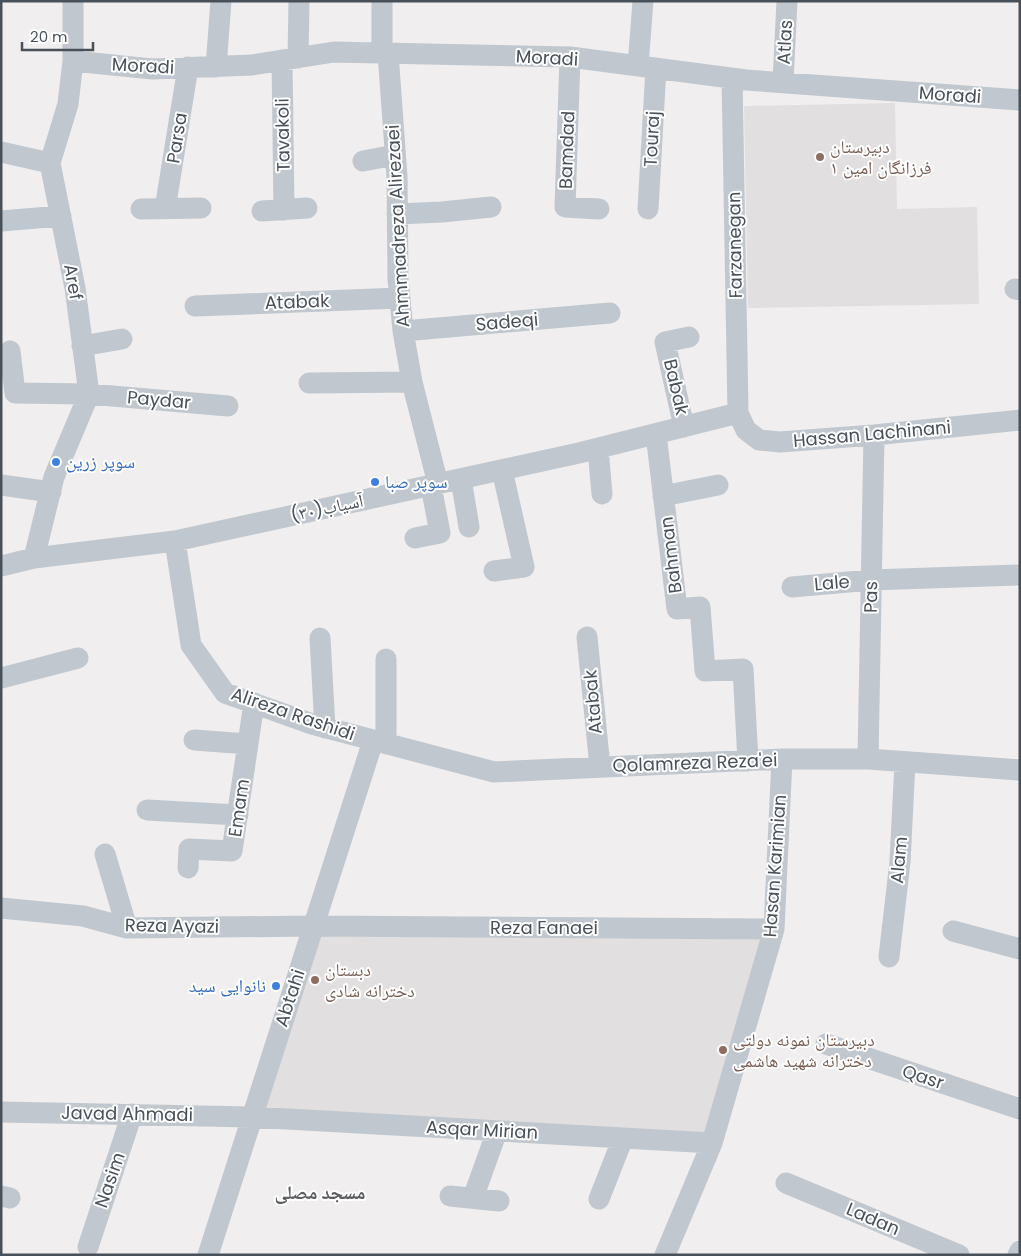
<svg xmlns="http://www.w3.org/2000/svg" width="1021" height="1256" viewBox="0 0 1021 1256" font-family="Poppins,'Noto Naskh Arabic',sans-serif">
<rect width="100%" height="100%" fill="#f0eeee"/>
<!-- education -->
<path fill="#e1dfdf" d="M 895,103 L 897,209 L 977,207 L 979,304 L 748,308 L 744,106 Z
M 314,926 L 774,929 L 712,1143 L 252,1117 Z"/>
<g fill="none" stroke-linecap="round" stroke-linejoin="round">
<!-- street -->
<path stroke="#c0c7ce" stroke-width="21" d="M 382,1 L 382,53
M 388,53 L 397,177 L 398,279 L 403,331 L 412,382 L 438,484
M 570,57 L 565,207 L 599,209
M 298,58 L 299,1
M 282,60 L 284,210
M 73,61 L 152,69 L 252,65 L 334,52 L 570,57 L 746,80 L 1020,100
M 638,66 L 643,1
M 216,67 L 221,1
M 732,78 L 738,413 L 746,430 L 759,440 L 780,442 L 874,435 L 1020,420
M 783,82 L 787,1
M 1,152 L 50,163
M 363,161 L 395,155
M 141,209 L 201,208
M 165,209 L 188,67
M 648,209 L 656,68
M 262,211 L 307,208
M 397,214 L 442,212 L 491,207
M 1,221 L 61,216
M 1015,289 L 1020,290
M 195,306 L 400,298
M 403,331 L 610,313
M 82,346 L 122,339
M 10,351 L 15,393 L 89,394 L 228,406
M 309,383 L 412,382
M 684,427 L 665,342 L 689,337
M 656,434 L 677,609 L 700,607 L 705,671 L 743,669 L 748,761
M 598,449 L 602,494
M 461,479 L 469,527
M 1,485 L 51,492
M 663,496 L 718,485
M 415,538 L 440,533 L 431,486
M 175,541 L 191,645 L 225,693 L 312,724 L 494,772 L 782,759 L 868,759 L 1020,770
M 34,558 L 54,477 L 89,394 L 75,288 L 50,163 L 68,104 L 73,61 L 73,1
M 1,566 L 34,558 L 175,541 L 579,453 L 738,413
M 494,571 L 524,567 L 502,470
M 792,587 L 871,580 L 1020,575
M 587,637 L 600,767
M 320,638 L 325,728
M 386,659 L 386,744
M 1,678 L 78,658
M 194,740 L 248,744
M 868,759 L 874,435
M 147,810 L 238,815
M 105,854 L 127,928
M 188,868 L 189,849 L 232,851 L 254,703
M 1,908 L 83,916 L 127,928 L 314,926 L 774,929
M 953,931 L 1020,949
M 889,957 L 900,862 L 905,762
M 826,1044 L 1020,1109
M 1,1112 L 252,1117 L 712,1143
M 786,1183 L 959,1255
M 1,1196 L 10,1198
M 450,1196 L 499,1201
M 473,1198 L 497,1131
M 599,1199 L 623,1138
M 88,1247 L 132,1114
M 208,1255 L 373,741
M 665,1255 L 712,1143 L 774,929 L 782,759
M 1018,1255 L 1020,1251"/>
</g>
<!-- markers -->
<g fill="#8d6e63" stroke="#fff" stroke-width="2">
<circle cx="820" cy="157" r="5"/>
<circle cx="315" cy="980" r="5"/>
<circle cx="723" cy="1050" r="5"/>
</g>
<g fill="#3f7fe0" stroke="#fff" stroke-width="2">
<circle cx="56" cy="462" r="5"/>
<circle cx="375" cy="482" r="5"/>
<circle cx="276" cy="986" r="5"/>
</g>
<g text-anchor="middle" stroke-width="4" stroke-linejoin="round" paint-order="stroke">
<!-- street labels -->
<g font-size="18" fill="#485059" stroke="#fff">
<text transform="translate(785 42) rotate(-87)" y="6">Atlas</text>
<text transform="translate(547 58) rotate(3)" y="6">Moradi</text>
<text transform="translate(143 66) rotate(3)" y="6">Moradi</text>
<text transform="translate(950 95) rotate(4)" y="6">Moradi</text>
<text transform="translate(283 135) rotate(-91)" y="6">Tavakoli</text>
<text transform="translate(177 138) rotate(-81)" y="6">Parsa</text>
<text transform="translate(652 139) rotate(-87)" y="6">Touraj</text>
<text transform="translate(567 150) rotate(-88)" y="6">Bamdad</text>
<text transform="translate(398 226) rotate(-93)" y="6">Ahmmadreza Alirezaei</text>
<text transform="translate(735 245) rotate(-91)" y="6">Farzanegan</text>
<text transform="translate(73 282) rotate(80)" y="6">Aref</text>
<text transform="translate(297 302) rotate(-2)" y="6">Atabak</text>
<text transform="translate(507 322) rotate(-5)" y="6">Sadeqi</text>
<text transform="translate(676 387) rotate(77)" y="6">Babak</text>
<text transform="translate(159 400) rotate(5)" y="6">Paydar</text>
<text transform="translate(872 434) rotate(-5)" y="6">Hassan Lachinani</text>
<text transform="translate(327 508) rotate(-12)" y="6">آسیاب(۳۰)</text>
<text transform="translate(671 555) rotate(-97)" y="6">Bahman</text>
<text transform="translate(832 583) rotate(-5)" y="6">Lale</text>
<text transform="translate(871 597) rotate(-89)" y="6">Pas</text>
<text transform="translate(593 702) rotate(-95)" y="6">Atabak</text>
<text transform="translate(293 714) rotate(19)" y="6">Alireza Rashidi</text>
<text transform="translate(695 763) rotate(-2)" y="6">Qolamreza Reza'ei</text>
<text transform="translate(239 808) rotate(-82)" y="6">Emam</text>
<text transform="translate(899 860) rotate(-85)" y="6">Alam</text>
<text transform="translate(775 866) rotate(-86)" y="6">Hasan Karimian</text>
<text transform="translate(172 926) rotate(1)" y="6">Reza Ayazi</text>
<text x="544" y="934">Reza Fanaei</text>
<text transform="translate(290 998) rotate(-72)" y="6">Abtahi</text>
<text transform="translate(923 1077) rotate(18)" y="6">Qasr</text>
<text transform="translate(127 1114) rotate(1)" y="6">Javad Ahmadi</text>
<text transform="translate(482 1130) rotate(3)" y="6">Asqar Mirian</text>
<text transform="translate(110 1180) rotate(-71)" y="6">Nasim</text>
<text transform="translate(873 1219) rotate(23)" y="6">Ladan</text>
</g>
<!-- education labels -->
<g font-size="18" fill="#785e54" stroke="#fff" text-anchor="start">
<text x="830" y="153">دبیرستان<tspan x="830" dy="21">فرزانگان امین ۱</tspan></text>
<text x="325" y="976">دبستان<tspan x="325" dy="21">دخترانه شادی</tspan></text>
<text x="733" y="1046">دبیرستان نمونه دولتی<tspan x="733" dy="21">دخترانه شهید هاشمی</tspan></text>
</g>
<!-- shop labels -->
<g font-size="18" fill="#366cbe" stroke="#fff" text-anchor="start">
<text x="66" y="468">سوپر زرین</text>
<text x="385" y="488">سوپر صبا</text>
<text x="266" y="992" text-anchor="end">نانوایی سید</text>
</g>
<!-- neighbourhood labels -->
<g font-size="19" font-weight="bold" fill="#5b5d61" stroke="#fff">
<text x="320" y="1199">مسجد مصلی</text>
</g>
</g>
<!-- border -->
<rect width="1021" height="1256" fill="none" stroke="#485059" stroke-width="5"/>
<!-- scale -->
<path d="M22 42v8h71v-8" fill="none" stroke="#485059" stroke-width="2.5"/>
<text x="30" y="42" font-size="15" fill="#485059" stroke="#ffffff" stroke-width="4" paint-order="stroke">20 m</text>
</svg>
